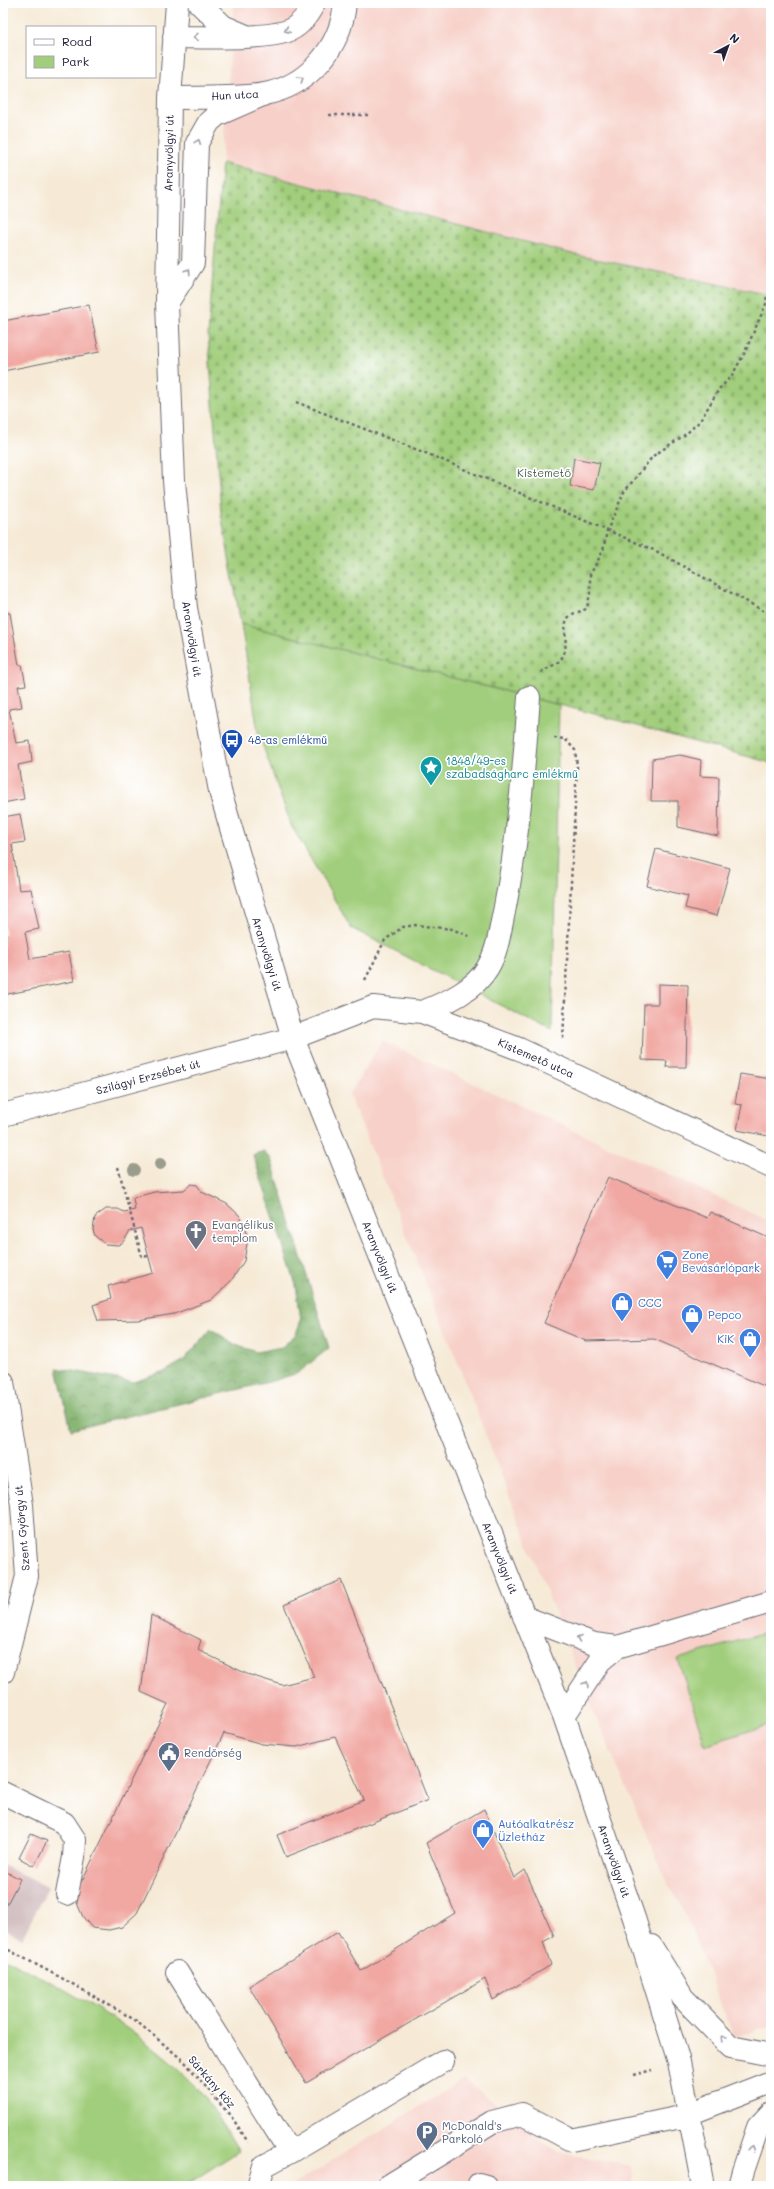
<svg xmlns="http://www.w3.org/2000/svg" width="774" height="2189" viewBox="0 0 774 2189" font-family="Mali,sans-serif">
<defs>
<pattern id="forest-crowns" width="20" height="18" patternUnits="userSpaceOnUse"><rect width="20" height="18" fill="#80b16b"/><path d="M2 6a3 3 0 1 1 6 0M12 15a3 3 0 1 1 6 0" fill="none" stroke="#689059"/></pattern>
<pattern id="cemetery-stones" width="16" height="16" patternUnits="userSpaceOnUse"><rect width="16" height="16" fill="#a1ce7b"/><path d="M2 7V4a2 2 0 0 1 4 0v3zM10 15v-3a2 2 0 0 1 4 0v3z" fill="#8ab16b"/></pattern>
</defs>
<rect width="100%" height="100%" fill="#fff"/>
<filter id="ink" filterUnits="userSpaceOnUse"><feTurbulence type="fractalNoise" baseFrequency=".025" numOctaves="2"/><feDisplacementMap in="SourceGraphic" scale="8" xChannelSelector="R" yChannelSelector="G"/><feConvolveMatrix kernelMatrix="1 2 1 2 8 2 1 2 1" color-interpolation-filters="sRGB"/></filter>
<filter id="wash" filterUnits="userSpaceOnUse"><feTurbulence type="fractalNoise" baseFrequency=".012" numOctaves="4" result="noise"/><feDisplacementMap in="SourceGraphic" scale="16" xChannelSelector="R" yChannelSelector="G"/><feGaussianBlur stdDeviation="0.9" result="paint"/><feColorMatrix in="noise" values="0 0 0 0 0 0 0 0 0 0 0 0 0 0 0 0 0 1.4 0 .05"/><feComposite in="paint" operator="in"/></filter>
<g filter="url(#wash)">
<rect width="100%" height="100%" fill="#f6ead6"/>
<!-- built -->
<path fill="#f7d1c9" d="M 234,3 L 771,3 L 771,295 L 576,255 L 222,163 Z
M 382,1041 L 771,1222 L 771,2025 L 734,2037 L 681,1904 L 668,1885 L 589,1701 L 441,1320 L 349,1095 Z
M 464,2079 L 540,2140 L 558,2152 L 631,2166 L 633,2186 L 291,2186 Z"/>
<!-- industrial -->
<path fill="#d2bfc1" d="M 3,1865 L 48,1888 L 22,1938 L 3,1929 Z"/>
<!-- green -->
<path fill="#a1ce7b" stroke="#62785b" d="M 241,624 L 559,705 L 552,1032 L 351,928 L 291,825 L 258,732 Z
M 771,1631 L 771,1724 L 705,1745 L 678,1659 Z
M 3,1958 C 73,1992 139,2029 195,2085 C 209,2100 227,2132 239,2151 L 184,2186 L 3,2186 Z"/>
<!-- forest -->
<path fill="url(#forest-crowns)" stroke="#516a53" d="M 264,1151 L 271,1159 L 329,1348 L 298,1373 L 269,1382 L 71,1430 L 57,1368 L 133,1382 L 162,1373 L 183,1361 L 211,1329 L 236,1345 L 256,1352 L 282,1347 L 296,1334 L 301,1320 L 296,1285 L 253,1155 Z"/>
<!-- cemetery -->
<path fill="url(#cemetery-stones)" stroke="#62785b" d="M 222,163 L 576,255 L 771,295 L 771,763 L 587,712 L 241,624 L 221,513 L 208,335 Z"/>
<g id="blocks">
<!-- building -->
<path fill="#f1a7a2" d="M 89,305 L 99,352 L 3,371 L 3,321 Z
M 574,458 L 600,463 L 594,490 L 570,486 Z
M 3,613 L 10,613 L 19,665 L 22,665 L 26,685 L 18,686 L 22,707 L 9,709 L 16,743 L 30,741 L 32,762 L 18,765 L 24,799 L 3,803 Z
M 680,755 L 701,760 L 700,776 L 719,777 L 718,836 L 678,827 L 678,801 L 651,801 L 652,759 Z
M 20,814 L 25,842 L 12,844 L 19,890 L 31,889 L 39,929 L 25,932 L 30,959 L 69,952 L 74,981 L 3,995 L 3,935 L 6,935 L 3,922 L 3,817 Z
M 656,849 L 730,868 L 717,916 L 685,908 L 688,896 L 647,886 Z
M 658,984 L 688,985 L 686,1067 L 666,1067 L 667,1061 L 642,1060 L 644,1004 L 658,1004 Z
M 740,1074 L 771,1079 L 769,1136 L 737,1130 L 742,1105 L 735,1104 Z
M 608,1177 L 707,1218 L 710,1212 L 771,1239 L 771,1389 L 654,1339 L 586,1341 L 544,1323 Z
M 191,1184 L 197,1185 L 202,1192 L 227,1204 L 240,1216 L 248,1238 L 244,1261 L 231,1281 L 211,1300 L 174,1314 L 138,1320 L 98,1321 L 93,1305 L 111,1299 L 108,1286 L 153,1273 L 141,1228 L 130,1231 L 123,1242 L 118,1245 L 105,1244 L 95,1236 L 93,1230 L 95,1217 L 106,1209 L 118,1209 L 124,1212 L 135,1210 L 133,1198 L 154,1192 L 184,1190 Z
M 341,1580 L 428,1800 L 286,1857 L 277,1835 L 364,1800 L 335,1737 L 296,1747 L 262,1744 L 224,1733 L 137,1913 L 122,1927 L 109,1930 L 92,1928 L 83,1917 L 77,1903 L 79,1887 L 168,1704 L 141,1692 L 151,1615 L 201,1640 L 198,1650 L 247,1674 L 282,1685 L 314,1677 L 284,1605 Z
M 484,1809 L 514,1878 L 525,1870 L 554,1936 L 543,1942 L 551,1965 L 493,2000 L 485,1979 L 306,2083 L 249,1986 L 338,1932 L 361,1971 L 455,1913 L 426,1843 Z
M 31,1834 L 47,1841 L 34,1866 L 19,1858 Z
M 3,1870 L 20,1879 L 6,1906 L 3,1905 Z"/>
</g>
</g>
<g filter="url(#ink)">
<use href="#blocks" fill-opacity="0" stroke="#6c6871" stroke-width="1"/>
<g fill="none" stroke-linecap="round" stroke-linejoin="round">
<!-- minor casing -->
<g stroke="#6c6871" stroke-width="24">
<path id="minor" d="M 177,3 L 170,98 L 167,303 L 174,481 L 186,608 L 220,791 L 293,1038 L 564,1716 L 634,1918 L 679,2062 L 703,2186
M 199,3 L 223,26 L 244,35
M 174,37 C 200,37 269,40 290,30 C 301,25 309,13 314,3
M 170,98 C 201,97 234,99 264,94 C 309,86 341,47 345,3
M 167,303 L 193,263 L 197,143 L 209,122 L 217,115 L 265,94
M 422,1012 C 446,1003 475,990 488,967 C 498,950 500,930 504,912 C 518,842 524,768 529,697
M 3,1115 L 293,1038 L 373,1007 L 422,1012 L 519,1049 L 771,1167
M 3,1382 L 22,1505 L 27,1576 L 3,1672
M 524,1617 L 594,1644 L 617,1647
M 564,1716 L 600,1661 L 617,1647 L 771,1602
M 3,1793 L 64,1823 L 75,1840 L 74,1857 L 67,1894
M 651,1946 L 683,1998 L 731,2047 L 771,2055
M 177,1972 L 290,2152
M 479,2184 L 486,2186
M 258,2186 L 264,2166 L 290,2152 L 443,2061
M 388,2186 L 492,2122 L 522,2114 L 571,2140 L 681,2117 L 771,2082
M 739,2186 L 743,2171 L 758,2127 L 771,2113"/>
</g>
<!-- path -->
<path stroke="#6c6871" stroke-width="2.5" stroke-dasharray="3 3" stroke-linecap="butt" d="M 329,115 L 371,115
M 296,402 L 433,456 L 656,551 L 771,615
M 541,672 C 547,668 556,665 560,660 C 571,649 561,627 568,618 C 573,611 581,613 587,608 L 590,594 L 590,575 L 603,551 L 607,531 L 624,492 L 653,456 L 686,434 L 700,421 L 719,389 L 731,377 L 744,354 L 766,304 L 767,294
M 554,738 L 565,739 L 575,750 L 577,766 L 563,1039
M 365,980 L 385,940 L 403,927 L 415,925 L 452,929 L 471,937
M 118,1167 L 142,1257 L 148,1256
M 3,1947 L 69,1982 L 135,2020 L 185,2062 L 233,2119 L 248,2142
M 633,2075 L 652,2070"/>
<!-- minor -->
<use href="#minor" stroke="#fff" stroke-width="22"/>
</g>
<!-- trees -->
<g fill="#9a9d8d">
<circle cx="160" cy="1164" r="6"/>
<circle cx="134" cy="1170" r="6"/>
</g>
<!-- one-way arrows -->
<defs><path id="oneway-chevron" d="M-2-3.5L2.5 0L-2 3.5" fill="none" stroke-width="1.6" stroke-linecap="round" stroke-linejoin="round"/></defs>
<g stroke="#9c9ca7">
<use href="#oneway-chevron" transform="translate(287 30) rotate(157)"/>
<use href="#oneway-chevron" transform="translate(196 37) rotate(179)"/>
<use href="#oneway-chevron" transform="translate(301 79) rotate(-33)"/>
<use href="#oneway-chevron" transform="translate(198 142) rotate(-70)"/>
<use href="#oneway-chevron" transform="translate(188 271) rotate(-57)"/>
<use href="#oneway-chevron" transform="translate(579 1638) rotate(-159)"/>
<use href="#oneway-chevron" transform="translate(586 1684) rotate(-57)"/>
<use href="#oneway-chevron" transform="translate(723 2038) rotate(-134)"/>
<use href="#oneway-chevron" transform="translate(751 2149) rotate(-70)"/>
</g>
</g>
<!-- icons -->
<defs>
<g id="bus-pin" transform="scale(1.15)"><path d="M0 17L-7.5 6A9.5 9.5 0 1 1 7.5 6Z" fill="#1a4fb4" stroke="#fff"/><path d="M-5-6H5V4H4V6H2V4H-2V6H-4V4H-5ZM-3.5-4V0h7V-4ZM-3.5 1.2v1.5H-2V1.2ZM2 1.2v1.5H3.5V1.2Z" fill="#fff"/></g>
<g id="sight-pin" transform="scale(1.15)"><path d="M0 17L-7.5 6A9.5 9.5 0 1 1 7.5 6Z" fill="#0f9aa8" stroke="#fff"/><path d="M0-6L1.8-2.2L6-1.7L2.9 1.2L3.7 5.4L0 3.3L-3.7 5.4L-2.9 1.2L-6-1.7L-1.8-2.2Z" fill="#fff"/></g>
<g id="church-pin" transform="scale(1.15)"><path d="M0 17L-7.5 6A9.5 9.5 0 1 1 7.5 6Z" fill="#6b7280" stroke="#fff"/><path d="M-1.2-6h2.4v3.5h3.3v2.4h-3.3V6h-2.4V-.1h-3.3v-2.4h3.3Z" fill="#fff"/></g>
<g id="supermarket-pin" transform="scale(1.15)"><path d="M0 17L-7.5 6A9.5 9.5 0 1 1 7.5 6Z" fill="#3f7fe0" stroke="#fff"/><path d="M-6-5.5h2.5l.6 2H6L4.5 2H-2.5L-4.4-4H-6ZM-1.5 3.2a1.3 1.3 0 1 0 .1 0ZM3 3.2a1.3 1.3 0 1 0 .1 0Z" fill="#fff"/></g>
<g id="shop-pin" transform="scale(1.15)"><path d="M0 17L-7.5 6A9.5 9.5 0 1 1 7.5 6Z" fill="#3f7fe0" stroke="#fff"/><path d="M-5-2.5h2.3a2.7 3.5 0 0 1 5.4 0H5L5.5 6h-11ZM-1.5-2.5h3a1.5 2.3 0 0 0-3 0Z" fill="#fff"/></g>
<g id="civic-pin" transform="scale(1.15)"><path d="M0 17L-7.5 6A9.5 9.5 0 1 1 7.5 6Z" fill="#5c6f8a" stroke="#fff"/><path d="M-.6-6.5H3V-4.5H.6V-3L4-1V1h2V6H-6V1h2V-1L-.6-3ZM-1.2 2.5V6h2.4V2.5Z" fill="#fff"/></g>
<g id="parking-pin" transform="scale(1.15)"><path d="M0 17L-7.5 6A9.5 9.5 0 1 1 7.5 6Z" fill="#5c6f8a" stroke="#fff"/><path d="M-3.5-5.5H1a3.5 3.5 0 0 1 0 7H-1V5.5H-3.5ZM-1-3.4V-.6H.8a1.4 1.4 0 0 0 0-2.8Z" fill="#fff"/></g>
</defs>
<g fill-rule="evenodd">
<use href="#bus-pin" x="232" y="740"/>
<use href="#sight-pin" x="431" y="767"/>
<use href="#church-pin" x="196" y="1231"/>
<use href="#supermarket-pin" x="667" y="1261"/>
<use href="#shop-pin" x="622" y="1303"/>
<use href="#shop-pin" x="692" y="1315"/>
<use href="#shop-pin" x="750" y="1339"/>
<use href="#civic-pin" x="169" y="1753"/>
<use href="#shop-pin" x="483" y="1830"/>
<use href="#parking-pin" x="427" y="2132"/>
</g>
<g text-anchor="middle" stroke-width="3.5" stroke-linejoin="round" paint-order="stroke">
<!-- street labels -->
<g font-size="11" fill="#22223b" stroke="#fff">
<text transform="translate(235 95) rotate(-3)" y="4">Hun utca</text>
<text transform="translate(169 153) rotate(-89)" y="4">Aranyvölgyi út</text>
<text transform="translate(192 639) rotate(81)" y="4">Aranyvölgyi út</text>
<text transform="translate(267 954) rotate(73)" y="4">Aranyvölgyi út</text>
<text transform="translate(536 1058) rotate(24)" y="4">Kistemető utca</text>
<text transform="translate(148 1077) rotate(-15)" y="4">Szilágyi Erzsébet út</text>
<text transform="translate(380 1257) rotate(68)" y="4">Aranyvölgyi út</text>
<text transform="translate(22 1528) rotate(-95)" y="4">Szent György út</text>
<text transform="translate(500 1558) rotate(68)" y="4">Aranyvölgyi út</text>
<text transform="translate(614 1861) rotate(71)" y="4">Aranyvölgyi út</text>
<text transform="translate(212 2082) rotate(49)" y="4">Sárkány köz</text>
</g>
<!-- park labels -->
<g font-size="11" fill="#4e5e51" stroke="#fff">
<text x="544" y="477">Kistemető</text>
</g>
<!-- transit labels -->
<g font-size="11" fill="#164399" stroke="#fff" text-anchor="start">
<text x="248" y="744">48-as emlékmű</text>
</g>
<!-- culture labels -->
<g font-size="11" fill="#0d838f" stroke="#fff" text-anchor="start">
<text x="446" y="765">1848/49-es<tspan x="446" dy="13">szabadságharc emlékmű</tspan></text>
</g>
<!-- worship labels -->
<g font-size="11" fill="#5b616d" stroke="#fff" text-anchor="start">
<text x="212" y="1229">Evangélikus<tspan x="212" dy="13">templom</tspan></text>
</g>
<!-- shop labels -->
<g font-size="11" fill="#366cbe" stroke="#fff" text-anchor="start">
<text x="682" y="1259">Zone<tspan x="682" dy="13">Bevásárlópark</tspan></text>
<text x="638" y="1307">CCC</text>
<text x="708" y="1319">Pepco</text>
<text x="734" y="1343" text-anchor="end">KiK</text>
<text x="498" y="1828">Autóalkatrész<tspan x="498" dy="13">Üzletház</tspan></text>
</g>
<!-- service labels -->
<g font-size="11" fill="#4e5e75" stroke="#fff" text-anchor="start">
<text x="184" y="1757">Rendőrség</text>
<text x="442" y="2130">McDonald's<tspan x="442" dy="13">Parkoló</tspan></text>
</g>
</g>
<!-- margin -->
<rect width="774" height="2189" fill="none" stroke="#fff" stroke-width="16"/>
<!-- legend -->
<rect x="26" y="26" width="130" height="52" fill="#ffffff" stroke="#a7a7b1"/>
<rect x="34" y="39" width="20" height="6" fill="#ffffff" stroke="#a7a7b1"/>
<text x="62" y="46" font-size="12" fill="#22223b">Road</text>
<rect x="34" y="56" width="20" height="12" fill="#a1ce7b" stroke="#a7a7b1"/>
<text x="62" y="66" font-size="12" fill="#22223b">Park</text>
<!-- north arrow -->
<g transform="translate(728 46) rotate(41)" stroke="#ffffff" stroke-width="3" paint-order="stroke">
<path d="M0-3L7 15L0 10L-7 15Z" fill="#22223b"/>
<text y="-6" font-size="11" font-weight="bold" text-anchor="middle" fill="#22223b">N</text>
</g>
</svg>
